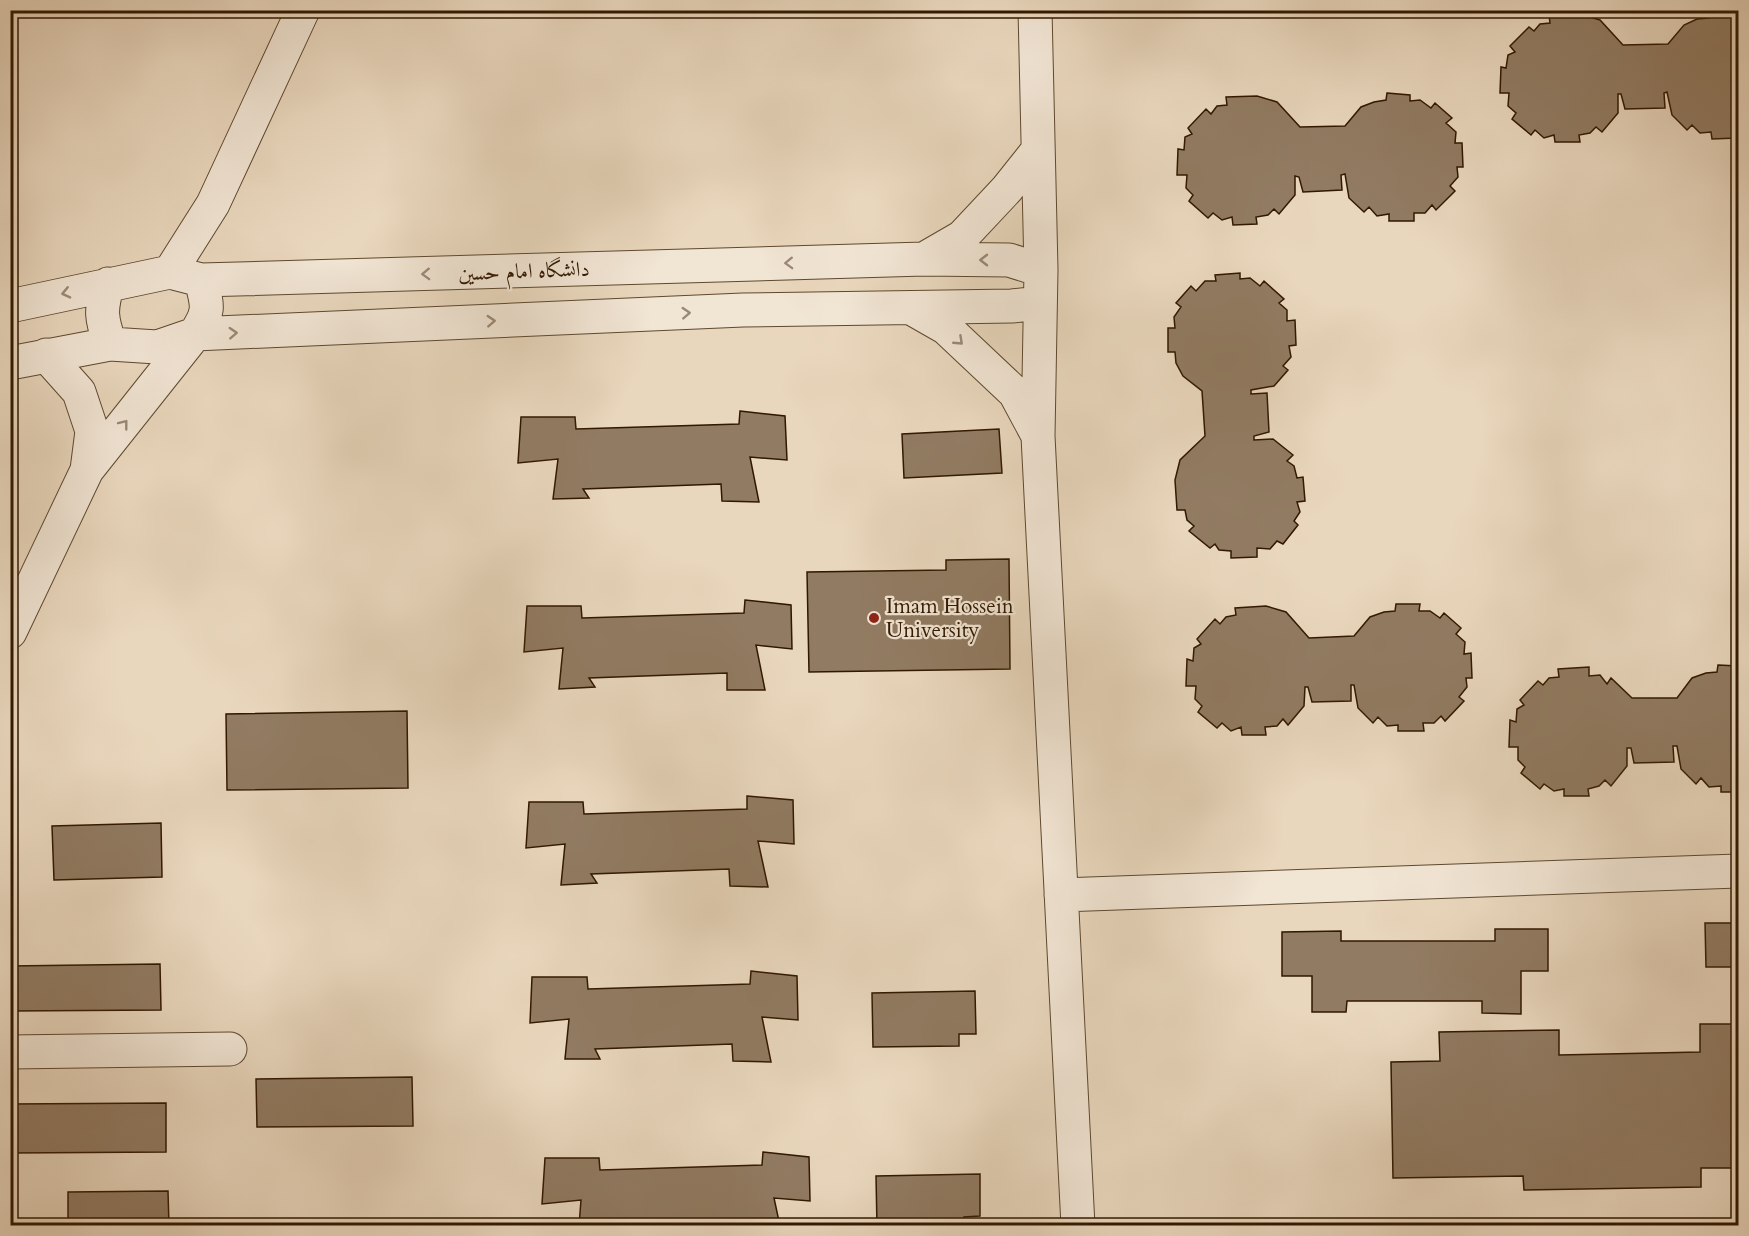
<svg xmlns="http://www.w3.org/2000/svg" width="1749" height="1236" viewBox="0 0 1749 1236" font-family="Cardo,Amiri,serif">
<rect width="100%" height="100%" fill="#e9d7bd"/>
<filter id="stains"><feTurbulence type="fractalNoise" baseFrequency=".00333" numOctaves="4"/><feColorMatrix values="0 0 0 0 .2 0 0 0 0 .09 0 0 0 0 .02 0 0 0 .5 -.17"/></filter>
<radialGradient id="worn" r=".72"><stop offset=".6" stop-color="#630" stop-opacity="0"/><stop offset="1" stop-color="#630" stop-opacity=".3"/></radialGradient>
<!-- building -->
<path fill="#917b62" stroke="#311800" stroke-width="1.5" d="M 1709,11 L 1733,12 L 1733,18 L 1738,18 L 1737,138 L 1712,139 L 1711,132 L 1700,133 L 1692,125 L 1687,130 L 1672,115 L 1667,92 L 1664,93 L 1665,108 L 1625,109 L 1621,94 L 1618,94 L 1618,113 L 1602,132 L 1596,127 L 1590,133 L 1579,135 L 1580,142 L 1555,142 L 1554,135 L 1544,138 L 1535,130 L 1531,135 L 1512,119 L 1516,113 L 1508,106 L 1509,93 L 1500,93 L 1501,67 L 1506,68 L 1508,55 L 1515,52 L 1510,46 L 1529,27 L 1534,31 L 1540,24 L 1550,23 L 1549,15 L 1580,14 L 1600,20 L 1623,45 L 1668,44 L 1684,25 L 1697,19 L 1709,18 Z
M 1387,93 L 1410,95 L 1410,101 L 1420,100 L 1431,108 L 1435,103 L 1452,118 L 1446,123 L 1456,132 L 1455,143 L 1462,143 L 1463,167 L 1457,167 L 1458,177 L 1450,186 L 1455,191 L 1436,210 L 1432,205 L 1425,213 L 1414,213 L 1414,221 L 1389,221 L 1389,214 L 1377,216 L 1369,207 L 1364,212 L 1349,198 L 1345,174 L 1341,175 L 1342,190 L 1303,192 L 1299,177 L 1295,176 L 1295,195 L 1279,214 L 1274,209 L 1268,215 L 1256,217 L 1257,224 L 1233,225 L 1232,217 L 1222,220 L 1213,213 L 1208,218 L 1189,201 L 1193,195 L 1186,188 L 1187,175 L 1177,175 L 1178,149 L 1184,150 L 1185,137 L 1192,134 L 1188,128 L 1206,109 L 1211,114 L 1217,106 L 1227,105 L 1226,97 L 1257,96 L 1277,102 L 1300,127 L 1345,126 L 1361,107 L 1374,102 L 1386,100 Z
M 1240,273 L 1240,279 L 1250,278 L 1260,286 L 1264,281 L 1284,299 L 1279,303 L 1287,310 L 1287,321 L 1295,320 L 1296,345 L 1289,346 L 1291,357 L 1283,366 L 1288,370 L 1274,386 L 1251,390 L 1251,394 L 1267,393 L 1269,432 L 1254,436 L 1254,440 L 1273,439 L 1293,455 L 1287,461 L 1294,466 L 1297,478 L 1303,477 L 1305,501 L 1297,502 L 1300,512 L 1294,521 L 1298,525 L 1283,544 L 1277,541 L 1270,549 L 1257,548 L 1257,557 L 1231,558 L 1231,551 L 1219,550 L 1215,544 L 1210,548 L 1189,531 L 1194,526 L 1187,520 L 1185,510 L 1177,510 L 1175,480 L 1180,460 L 1205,436 L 1202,391 L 1183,376 L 1176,363 L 1175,352 L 1168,352 L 1168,328 L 1175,328 L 1174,317 L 1181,307 L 1176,303 L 1191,286 L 1196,291 L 1205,281 L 1216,281 L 1215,275 Z
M 740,411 L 785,416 L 787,460 L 750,457 L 759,502 L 722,501 L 721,484 L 583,489 L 589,498 L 553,499 L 558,459 L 518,463 L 521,417 L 575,417 L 576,429 L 739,424 Z
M 999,429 L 1002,473 L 904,478 L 902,434 Z
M 1009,559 L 1010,669 L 809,672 L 807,572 L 946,570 L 946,560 Z
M 745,600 L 791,605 L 792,649 L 756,645 L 765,690 L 727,690 L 727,673 L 589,678 L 595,687 L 559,689 L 563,648 L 524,652 L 527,606 L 581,606 L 582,618 L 744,613 Z
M 1396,604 L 1420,604 L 1419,611 L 1430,611 L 1440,618 L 1444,613 L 1461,628 L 1456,634 L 1465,642 L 1464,654 L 1471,653 L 1472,678 L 1466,678 L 1467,687 L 1459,697 L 1464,701 L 1445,721 L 1441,716 L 1434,723 L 1423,723 L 1424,731 L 1398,731 L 1398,725 L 1387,726 L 1378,717 L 1373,723 L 1358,708 L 1354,685 L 1351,685 L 1351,701 L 1312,702 L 1308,687 L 1305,687 L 1304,706 L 1288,725 L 1283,719 L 1277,726 L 1265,727 L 1266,735 L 1242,735 L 1241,727 L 1231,731 L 1222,723 L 1217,728 L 1198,712 L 1202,706 L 1195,699 L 1196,686 L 1186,686 L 1187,659 L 1193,661 L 1194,648 L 1201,644 L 1197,639 L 1215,619 L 1220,624 L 1226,617 L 1236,615 L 1235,608 L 1266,606 L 1286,612 L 1309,638 L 1354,636 L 1370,617 L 1384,612 L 1395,611 Z
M 1718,665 L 1738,666 L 1738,792 L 1721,792 L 1721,786 L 1709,787 L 1701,778 L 1696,784 L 1681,769 L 1677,746 L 1673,746 L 1674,762 L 1634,763 L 1631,748 L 1627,748 L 1627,766 L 1611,786 L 1605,780 L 1599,786 L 1588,789 L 1589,796 L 1564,796 L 1564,789 L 1554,791 L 1544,784 L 1540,789 L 1521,773 L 1525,767 L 1518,760 L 1518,747 L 1509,747 L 1510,720 L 1516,722 L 1517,709 L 1524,705 L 1520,700 L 1538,681 L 1543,685 L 1549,678 L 1559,677 L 1558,669 L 1589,667 L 1589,676 L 1600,675 L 1607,684 L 1611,678 L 1632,698 L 1677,698 L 1692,678 L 1706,673 L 1717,672 Z
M 407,711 L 408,788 L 227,790 L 226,714 Z
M 747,796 L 793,800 L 794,844 L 758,841 L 768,887 L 730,886 L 729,869 L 591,874 L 597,883 L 561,885 L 565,844 L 526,848 L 529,802 L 583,802 L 584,814 L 747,809 Z
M 161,823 L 162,877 L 54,880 L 52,826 Z
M 1705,923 L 1738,923 L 1738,1004 L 1735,1004 L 1735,967 L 1706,967 Z
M 1495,929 L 1548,929 L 1548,971 L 1521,971 L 1521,1014 L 1482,1013 L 1482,1001 L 1347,1001 L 1346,1012 L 1312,1012 L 1312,976 L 1282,976 L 1282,932 L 1341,931 L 1341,941 L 1495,941 Z
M 160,964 L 161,1010 L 10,1011 L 10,966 Z
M 751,971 L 797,976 L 798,1020 L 762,1017 L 771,1062 L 733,1061 L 732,1044 L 595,1049 L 600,1059 L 565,1059 L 569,1019 L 530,1023 L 532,977 L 587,977 L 588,989 L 750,984 Z
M 975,991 L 976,1034 L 959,1034 L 959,1046 L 873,1047 L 872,993 Z
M 1700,1024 L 1738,1024 L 1738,1168 L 1701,1168 L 1701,1187 L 1524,1190 L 1523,1176 L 1393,1178 L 1391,1062 L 1440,1061 L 1439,1032 L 1559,1030 L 1559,1055 L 1700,1052 Z
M 412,1077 L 413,1126 L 257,1127 L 256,1079 Z
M 166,1103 L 166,1152 L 11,1153 L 10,1104 Z
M 763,1152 L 809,1157 L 810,1201 L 774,1198 L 780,1226 L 579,1226 L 581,1200 L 542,1204 L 545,1158 L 599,1158 L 600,1170 L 762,1165 Z
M 980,1174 L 980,1216 L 964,1217 L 964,1226 L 877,1226 L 876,1176 Z
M 168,1191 L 169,1226 L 68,1226 L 68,1192 Z"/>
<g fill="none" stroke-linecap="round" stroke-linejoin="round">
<!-- minor casing -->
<g stroke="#5f482f" stroke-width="35">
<path id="minor" d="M 1035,10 L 1041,270 L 1038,436 L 1078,1226
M 924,259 L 962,237 L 1007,189 L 1038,150
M 170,272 L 213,204 L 303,10
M 108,284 C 100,310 101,318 110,344
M 10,306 L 170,272 L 201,280 L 924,259 L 1009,260 L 1041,270
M 911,308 L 946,328 L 1015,393 L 1037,434
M 46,355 L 79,392 L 92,431 L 87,470
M 10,363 L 110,344 L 157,347 L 195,334 L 743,310 L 1012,306 L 1039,303
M 10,632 L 87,470 L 195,334 C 210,311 208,307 201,280
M 1061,895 L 1738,871
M 10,1052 L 230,1049"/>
</g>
<!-- minor -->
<use href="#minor" stroke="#f1e5d4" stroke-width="33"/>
</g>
<!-- one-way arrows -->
<defs><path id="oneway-chevron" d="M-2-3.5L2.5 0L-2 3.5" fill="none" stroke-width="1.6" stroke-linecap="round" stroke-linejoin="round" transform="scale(1.5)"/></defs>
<g stroke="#9b8975">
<use href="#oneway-chevron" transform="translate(984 260) rotate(-180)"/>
<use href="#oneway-chevron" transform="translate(789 263) rotate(178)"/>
<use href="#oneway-chevron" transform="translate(426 274) rotate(178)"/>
<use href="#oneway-chevron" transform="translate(66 293) rotate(167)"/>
<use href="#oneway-chevron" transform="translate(686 313) rotate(-3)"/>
<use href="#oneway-chevron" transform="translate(491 321) rotate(-3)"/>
<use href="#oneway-chevron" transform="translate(233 333) rotate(-3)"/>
<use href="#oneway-chevron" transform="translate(959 341) rotate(43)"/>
<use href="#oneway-chevron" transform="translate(124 424) rotate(-52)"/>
</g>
<!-- markers -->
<circle fill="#8f2418" stroke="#f1e5d4" stroke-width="2" cx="874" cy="618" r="6"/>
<g text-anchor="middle" stroke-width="4.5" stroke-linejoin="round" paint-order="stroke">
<!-- street labels -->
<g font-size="21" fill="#311800" stroke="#f1e5d4">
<text transform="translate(524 271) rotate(-2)" y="7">دانشگاه امام حسین</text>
</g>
<!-- poi labels -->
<g font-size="21" fill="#311800" stroke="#f1e5d4" text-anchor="start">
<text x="886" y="613">Imam Hossein<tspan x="886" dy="24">University</tspan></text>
</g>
</g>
<!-- margin -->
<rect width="1749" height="1236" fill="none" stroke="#e9d7bd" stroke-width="36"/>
<rect x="12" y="12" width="1725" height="1212" fill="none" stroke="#311800" stroke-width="3"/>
<rect x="18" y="18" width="1713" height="1200" fill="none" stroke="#311800" stroke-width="1.5"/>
<rect width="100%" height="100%" filter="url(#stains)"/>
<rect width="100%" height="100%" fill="url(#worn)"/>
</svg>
